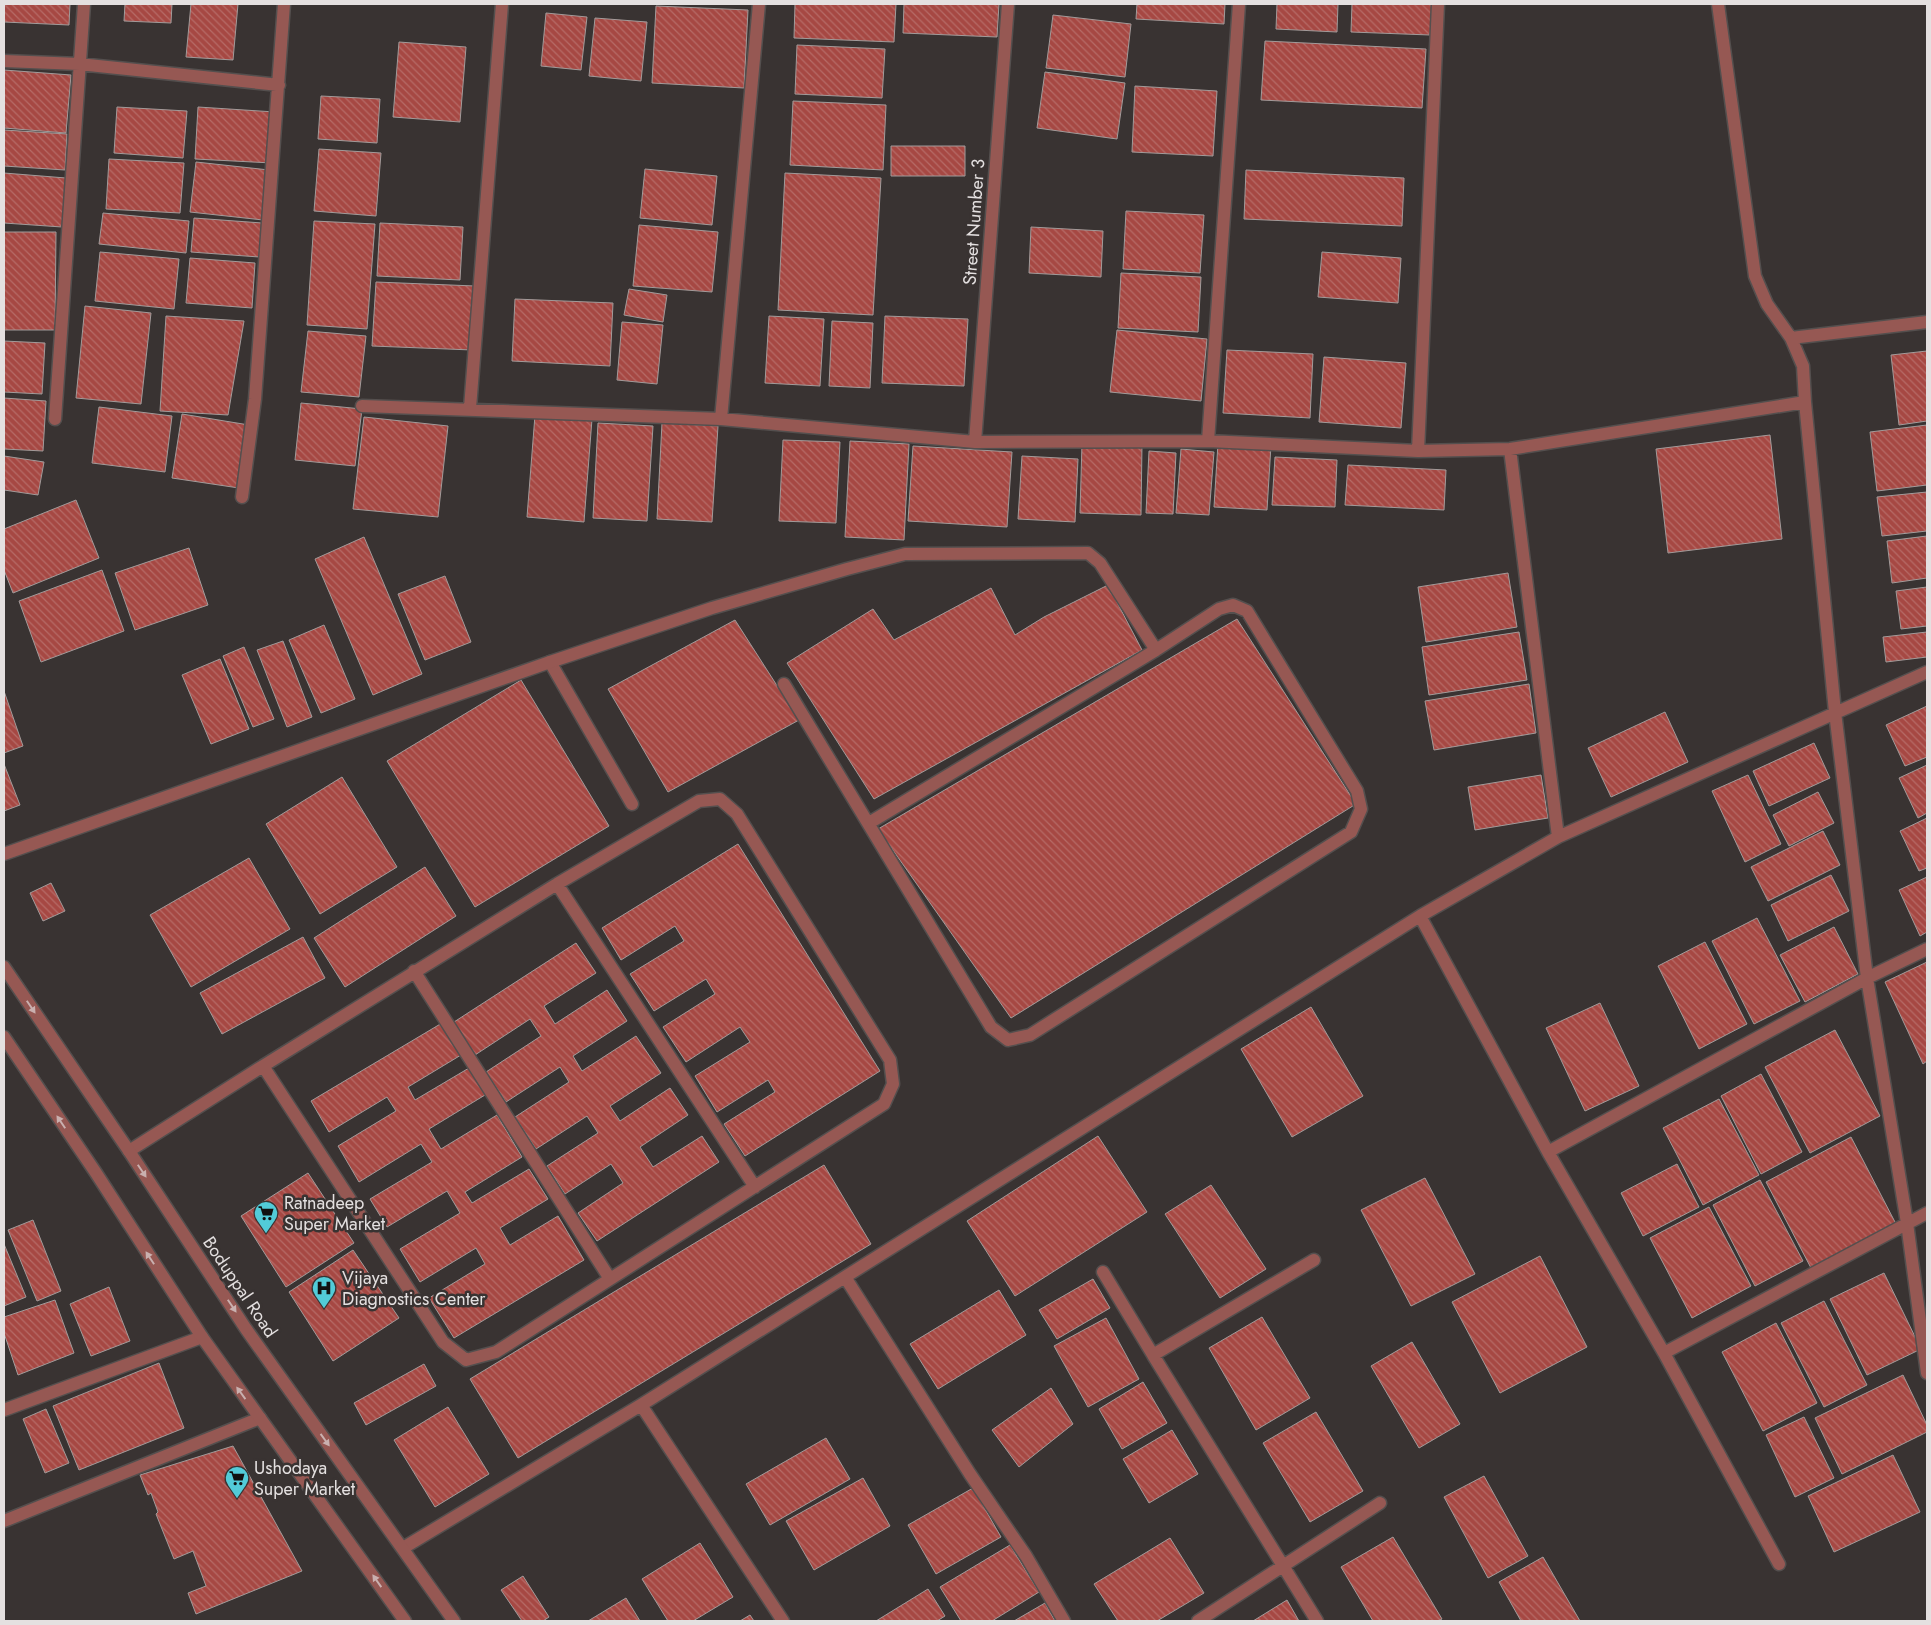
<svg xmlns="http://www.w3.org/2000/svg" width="1931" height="1625" viewBox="0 0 1931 1625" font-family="Jost,sans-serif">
<defs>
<pattern id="building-back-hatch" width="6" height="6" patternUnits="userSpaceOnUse" patternTransform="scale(1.25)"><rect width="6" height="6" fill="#a64843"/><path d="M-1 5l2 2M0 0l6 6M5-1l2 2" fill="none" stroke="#b66b67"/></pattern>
</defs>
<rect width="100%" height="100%" fill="#393332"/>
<!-- building -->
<path fill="url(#building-back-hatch)" stroke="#a29b9a" d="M 4,4 L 70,4 L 69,25 L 4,22 Z
M 125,4 L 172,4 L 171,23 L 124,21 Z
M 191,4 L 238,4 L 233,60 L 186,57 Z
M 795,4 L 896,4 L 894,42 L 794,38 Z
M 904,4 L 999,4 L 997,37 L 903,33 Z
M 1137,4 L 1225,4 L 1224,24 L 1136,19 Z
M 1277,4 L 1338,4 L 1337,32 L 1276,29 Z
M 1352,4 L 1432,4 L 1430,35 L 1351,32 Z
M 656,6 L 748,10 L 744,88 L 652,83 Z
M 546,13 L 587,17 L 581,70 L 541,66 Z
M 1053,15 L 1131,24 L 1125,77 L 1046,68 Z
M 595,18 L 647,22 L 641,81 L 589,76 Z
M 1265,41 L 1426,49 L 1422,108 L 1261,100 Z
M 399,42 L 466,47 L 460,122 L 393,117 Z
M 797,45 L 885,49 L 882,98 L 795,94 Z
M 4,70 L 71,75 L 66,133 L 4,128 Z
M 1045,72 L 1125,83 L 1117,139 L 1037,128 Z
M 1135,86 L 1217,91 L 1213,156 L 1132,152 Z
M 321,96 L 380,99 L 377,143 L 318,139 Z
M 793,101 L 886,105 L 883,170 L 790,165 Z
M 117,107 L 187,111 L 183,158 L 114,153 Z
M 198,107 L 275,112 L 272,163 L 195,159 Z
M 4,130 L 67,134 L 65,170 L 4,166 Z
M 891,146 L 965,146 L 965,176 L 891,176 Z
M 319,149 L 381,153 L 376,216 L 314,211 Z
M 109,159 L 184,163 L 180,213 L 106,209 Z
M 196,162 L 269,170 L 263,220 L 190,212 Z
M 645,169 L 717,176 L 712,225 L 640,218 Z
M 1246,170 L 1404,178 L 1402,226 L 1244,219 Z
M 4,173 L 66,178 L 62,227 L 4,223 Z
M 785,173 L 881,178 L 873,315 L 778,310 Z
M 1126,211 L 1204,215 L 1200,273 L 1123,269 Z
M 103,213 L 189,221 L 186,253 L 99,244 Z
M 194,218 L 262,223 L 259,257 L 191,252 Z
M 314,221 L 375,224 L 367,329 L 307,325 Z
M 380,223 L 463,227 L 460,280 L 377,276 Z
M 639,225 L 718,232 L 712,292 L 633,286 Z
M 1031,227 L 1103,231 L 1101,277 L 1029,273 Z
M 4,232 L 56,232 L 55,330 L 4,330 Z
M 100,252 L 179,259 L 174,309 L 95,301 Z
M 1322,252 L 1401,258 L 1398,303 L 1318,297 Z
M 190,258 L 255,263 L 252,308 L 186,303 Z
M 1121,273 L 1201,277 L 1198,332 L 1118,328 Z
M 376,282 L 475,286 L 472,350 L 372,346 Z
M 629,289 L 667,295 L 663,322 L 624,315 Z
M 515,299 L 613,303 L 610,366 L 512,361 Z
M 85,306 L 151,313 L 141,404 L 76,398 Z
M 166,316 L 244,321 L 228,415 L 160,411 Z
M 769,316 L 824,319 L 820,386 L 765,383 Z
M 885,316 L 968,319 L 964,386 L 882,383 Z
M 832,321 L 873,323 L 870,388 L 829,386 Z
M 622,322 L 663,325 L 657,384 L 617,380 Z
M 1117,330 L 1207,339 L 1201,401 L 1110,392 Z
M 308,331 L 366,336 L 359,397 L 301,392 Z
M 4,341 L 45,343 L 42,394 L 4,392 Z
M 1227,350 L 1313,354 L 1310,418 L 1223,413 Z
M 1927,351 L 1927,421 L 1899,425 L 1891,355 Z
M 1324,357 L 1406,363 L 1401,428 L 1319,422 Z
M 4,398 L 46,401 L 43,451 L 4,449 Z
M 301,403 L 362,409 L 355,466 L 295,460 Z
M 99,407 L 172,416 L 165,472 L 92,463 Z
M 182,414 L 249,425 L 239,488 L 172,478 Z
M 535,415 L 592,419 L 584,522 L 527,517 Z
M 364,417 L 448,426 L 438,517 L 353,509 Z
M 598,423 L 653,426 L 647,521 L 593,518 Z
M 662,423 L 718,426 L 712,522 L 657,519 Z
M 1927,425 L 1927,485 L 1877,491 L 1870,432 Z
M 1770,435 L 1782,539 L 1668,553 L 1656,449 Z
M 783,440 L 840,442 L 836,523 L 779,521 Z
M 850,441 L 909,444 L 904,540 L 845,537 Z
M 1082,443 L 1142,444 L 1141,515 L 1080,513 Z
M 1218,443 L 1271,445 L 1267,510 L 1214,507 Z
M 913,446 L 1012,452 L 1007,527 L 908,521 Z
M 1181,449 L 1214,452 L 1209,515 L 1176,513 Z
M 1149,451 L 1176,453 L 1173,514 L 1146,513 Z
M 4,456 L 44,462 L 38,495 L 4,490 Z
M 1022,456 L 1078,459 L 1075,522 L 1018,519 Z
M 1275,457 L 1337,460 L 1335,507 L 1272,505 Z
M 1348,465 L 1446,470 L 1444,510 L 1345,505 Z
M 1927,492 L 1927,531 L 1882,536 L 1877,497 Z
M 76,500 L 99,558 L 13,593 L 4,570 L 4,529 Z
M 1927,536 L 1927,578 L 1892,583 L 1887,541 Z
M 364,537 L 422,674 L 373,695 L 315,559 Z
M 189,548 L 208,605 L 135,630 L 115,573 Z
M 102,570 L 124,631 L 41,662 L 19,601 Z
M 1508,573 L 1517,627 L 1426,642 L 1418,587 Z
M 445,576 L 471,642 L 425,660 L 398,594 Z
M 1108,585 L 1142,650 L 874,799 L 787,663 L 873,609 L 894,640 L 991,588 L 1015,635 L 1044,617 Z
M 1927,587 L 1927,626 L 1901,629 L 1896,591 Z
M 1237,619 L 1356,804 L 1011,1018 L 878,829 Z
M 735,620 L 799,720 L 668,792 L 608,689 Z
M 324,625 L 355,699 L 321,713 L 289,640 Z
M 1519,632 L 1527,680 L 1429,695 L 1422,647 Z
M 1927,632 L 1927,657 L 1886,662 L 1883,637 Z
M 283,641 L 312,717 L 287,727 L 257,650 Z
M 244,647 L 274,719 L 253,727 L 223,656 Z
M 220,659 L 249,729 L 211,744 L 182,675 Z
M 521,680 L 609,826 L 475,907 L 387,761 Z
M 1529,684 L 1536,733 L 1434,750 L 1425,701 Z
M 4,691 L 23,746 L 4,753 Z
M 1927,706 L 1927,757 L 1905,766 L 1886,725 Z
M 1665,712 L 1688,762 L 1611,797 L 1588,748 Z
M 1814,743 L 1830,778 L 1769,806 L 1753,771 Z
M 4,764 L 20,805 L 4,811 Z
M 1927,765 L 1927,813 L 1918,818 L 1899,778 Z
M 1541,775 L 1548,818 L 1475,830 L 1468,787 Z
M 1748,775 L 1781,844 L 1745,862 L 1712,791 Z
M 342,777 L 397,867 L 320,914 L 266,824 Z
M 1818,792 L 1834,823 L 1789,846 L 1773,815 Z
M 1927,818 L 1927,868 L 1919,871 L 1900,831 Z
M 1823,831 L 1840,865 L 1768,901 L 1751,867 Z
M 738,844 L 880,1071 L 745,1156 L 724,1124 L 775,1092 L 768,1080 L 717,1112 L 695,1076 L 750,1042 L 740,1027 L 686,1062 L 663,1027 L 715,994 L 706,979 L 654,1011 L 630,974 L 684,941 L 675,926 L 621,960 L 602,928 Z
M 249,858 L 290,929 L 191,987 L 150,915 Z
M 425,867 L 456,916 L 345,987 L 314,938 Z
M 1831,875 L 1849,911 L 1788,941 L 1771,905 Z
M 1927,877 L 1927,932 L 1920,936 L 1899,890 Z
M 51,883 L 65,911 L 43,921 L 30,893 Z
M 1757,918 L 1800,1001 L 1754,1024 L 1712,941 Z
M 1834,927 L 1858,974 L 1805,1002 L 1780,955 Z
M 303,937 L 325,978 L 222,1034 L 200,993 Z
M 1705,942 L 1747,1024 L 1699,1049 L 1658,966 Z
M 576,943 L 596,973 L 544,1006 L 555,1024 L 607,990 L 627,1021 L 573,1056 L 582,1071 L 636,1036 L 661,1073 L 610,1106 L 620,1121 L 670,1088 L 688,1115 L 640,1147 L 653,1167 L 702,1136 L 719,1162 L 597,1241 L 578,1213 L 623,1183 L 611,1164 L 565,1194 L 547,1166 L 598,1133 L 587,1116 L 536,1149 L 515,1117 L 569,1082 L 560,1067 L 506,1102 L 486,1072 L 541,1036 L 530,1019 L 475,1055 L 454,1022 Z
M 1927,962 L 1927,1061 L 1923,1064 L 1885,982 Z
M 1600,1003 L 1639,1086 L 1585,1111 L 1546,1028 Z
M 1311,1007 L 1363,1096 L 1292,1137 L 1241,1049 Z
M 442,1023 L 461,1055 L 408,1087 L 415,1100 L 469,1068 L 485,1095 L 429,1129 L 441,1149 L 497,1115 L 522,1157 L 465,1192 L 472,1203 L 529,1169 L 548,1199 L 500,1228 L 510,1245 L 558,1216 L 584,1260 L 454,1338 L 429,1298 L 485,1264 L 476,1248 L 420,1282 L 400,1249 L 460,1213 L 447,1191 L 387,1227 L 370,1199 L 432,1162 L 421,1144 L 359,1182 L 338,1146 L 396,1111 L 387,1097 L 329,1132 L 311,1101 Z
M 1835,1030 L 1880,1116 L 1810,1153 L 1765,1067 Z
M 1761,1074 L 1802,1152 L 1761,1174 L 1721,1096 Z
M 1719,1099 L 1759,1175 L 1703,1205 L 1663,1128 Z
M 1098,1136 L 1147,1212 L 1015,1296 L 967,1221 Z
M 1851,1137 L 1896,1224 L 1811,1268 L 1766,1182 Z
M 1677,1164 L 1699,1207 L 1643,1236 L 1621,1193 Z
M 824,1165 L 871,1244 L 518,1458 L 470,1379 Z
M 308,1173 L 354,1243 L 286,1287 L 241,1216 Z
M 1425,1178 L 1475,1274 L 1411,1306 L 1361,1210 Z
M 1760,1180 L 1803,1261 L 1755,1286 L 1713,1205 Z
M 1211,1185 L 1266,1269 L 1220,1298 L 1165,1214 Z
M 1709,1207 L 1751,1286 L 1692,1318 L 1650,1238 Z
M 33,1220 L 61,1291 L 37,1301 L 8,1230 Z
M 4,1244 L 26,1297 L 4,1306 Z
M 353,1250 L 399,1318 L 333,1361 L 289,1292 Z
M 1540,1256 L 1587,1347 L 1500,1393 L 1452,1302 Z
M 1884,1273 L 1921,1349 L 1867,1375 L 1830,1299 Z
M 1093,1279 L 1110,1308 L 1057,1339 L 1039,1310 Z
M 109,1287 L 130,1341 L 91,1356 L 70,1304 Z
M 999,1290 L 1026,1335 L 938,1389 L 910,1344 Z
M 55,1300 L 74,1353 L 18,1375 L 4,1333 L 4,1317 Z
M 1824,1301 L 1867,1385 L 1824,1407 L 1781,1323 Z
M 1262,1317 L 1310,1398 L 1256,1430 L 1209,1348 Z
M 1106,1318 L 1139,1379 L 1088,1407 L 1054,1346 Z
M 1776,1323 L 1817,1403 L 1763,1431 L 1722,1352 Z
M 1412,1342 L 1460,1424 L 1419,1448 L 1371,1366 Z
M 159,1363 L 184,1428 L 79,1470 L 53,1406 Z
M 424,1364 L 436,1386 L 366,1425 L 354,1403 Z
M 1903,1375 L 1927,1425 L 1927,1432 L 1842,1474 L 1815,1418 Z
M 1143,1382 L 1167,1423 L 1122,1449 L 1099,1409 Z
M 1051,1388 L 1073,1424 L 1019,1467 L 992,1430 Z
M 448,1407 L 489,1474 L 435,1507 L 394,1440 Z
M 46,1409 L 69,1463 L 45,1473 L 23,1419 Z
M 1316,1412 L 1363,1491 L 1310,1522 L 1263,1443 Z
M 1804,1417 L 1834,1478 L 1795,1497 L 1766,1435 Z
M 1172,1430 L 1198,1474 L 1149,1503 L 1123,1459 Z
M 826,1438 L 850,1479 L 770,1525 L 746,1484 Z
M 233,1446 L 302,1571 L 196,1614 L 188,1593 L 206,1586 L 193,1551 L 174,1559 L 156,1514 L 158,1512 L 151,1493 L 148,1495 L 140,1475 Z
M 1893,1455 L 1920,1512 L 1834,1552 L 1808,1496 Z
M 1484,1476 L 1528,1556 L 1488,1578 L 1444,1497 Z
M 863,1478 L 890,1526 L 814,1570 L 786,1521 Z
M 973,1488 L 1001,1537 L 936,1574 L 908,1525 Z
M 1393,1537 L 1442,1619 L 1438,1621 L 1373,1621 L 1341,1567 Z
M 1170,1538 L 1204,1593 L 1157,1621 L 1118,1621 L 1094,1584 Z
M 700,1543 L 733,1597 L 693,1621 L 668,1621 L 642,1579 Z
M 1010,1545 L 1039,1592 L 992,1621 L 961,1621 L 940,1587 Z
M 1543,1557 L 1580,1621 L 1521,1621 L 1499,1582 Z
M 523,1576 L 549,1617 L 543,1621 L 522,1621 L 501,1590 Z
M 928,1589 L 945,1616 L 937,1621 L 876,1621 Z
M 626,1598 L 640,1621 L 588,1621 Z
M 1287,1600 L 1299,1621 L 1253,1621 Z
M 1045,1603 L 1055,1621 L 1014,1621 Z
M 750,1615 L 754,1621 L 740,1621 Z"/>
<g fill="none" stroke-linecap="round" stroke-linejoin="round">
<!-- service casing -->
<g stroke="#544f4e" stroke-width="15">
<path id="service" d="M 550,662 L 632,804
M 4,1521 L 260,1418"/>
</g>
<!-- minor casing -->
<g stroke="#544f4e" stroke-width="15">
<path id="minor" d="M 1718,4 L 1755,276 L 1767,304 L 1791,338 L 1803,366 L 1805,402
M 4,61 L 79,64 L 279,85
M 1791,338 L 1927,322
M 362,406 L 721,419 L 975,442 L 1208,441 L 1418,451 L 1510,449 L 1805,402 L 1835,712 L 1867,978 L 1907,1223 L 1927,1373
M 470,408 L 502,4
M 55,419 L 84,4
M 721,419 L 759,4
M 1208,441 L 1239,4
M 975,442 L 1008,4
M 1510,449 L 1558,837
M 1418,451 L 1438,4
M 242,497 L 255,399 L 284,4
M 720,799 L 737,814 L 890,1060 L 893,1084 L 884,1104 L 496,1352 L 466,1360 L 443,1342 L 263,1066 L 557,884 L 699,801 Z
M 869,823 L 1156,650
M 4,854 L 550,662 L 712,608 L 847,569 L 905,554 L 1088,553 L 1100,563 L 1156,650 L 1219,609 L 1233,605 L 1247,611 L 1357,791 L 1361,809 L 1351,832 L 1030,1035 L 1008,1040 L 991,1027 L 784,684
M 557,884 L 755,1187
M 1420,916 L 1548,1152 L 1664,1353 L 1779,1564
M 414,971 L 610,1279
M 129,1151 L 263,1066
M 1548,1152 L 1867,978 L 1927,949
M 1314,1260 L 1153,1355 L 1317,1621
M 1103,1272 L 1153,1355
M 845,1277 L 970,1474 L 1026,1556 L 1064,1621
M 1664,1353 L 1927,1213
M 641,1405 L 783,1621
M 4,1410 L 202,1337
M 403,1548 L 641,1405 L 1420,916 L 1558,837 L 1927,672
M 1198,1621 L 1380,1503"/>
</g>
<!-- tertiary casing -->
<g stroke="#544f4e" stroke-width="15">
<path id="tertiary" d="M 4,967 L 129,1151 L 246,1329 L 454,1621
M 4,1037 L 96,1173 L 202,1337 L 405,1621"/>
</g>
<!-- service -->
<use href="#service" stroke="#965853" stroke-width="12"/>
<!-- minor -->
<use href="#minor" stroke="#965853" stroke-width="12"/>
<!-- tertiary -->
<use href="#tertiary" stroke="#965853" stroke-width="12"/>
</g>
<!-- one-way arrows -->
<defs><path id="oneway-solid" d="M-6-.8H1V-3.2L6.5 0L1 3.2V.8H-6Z" transform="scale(1.25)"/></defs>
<g fill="#c9b0af">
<use href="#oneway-solid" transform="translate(31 1007) rotate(56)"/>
<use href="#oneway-solid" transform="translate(61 1122) rotate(-124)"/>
<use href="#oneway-solid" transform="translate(142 1171) rotate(56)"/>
<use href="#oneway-solid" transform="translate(150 1258) rotate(-123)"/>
<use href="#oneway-solid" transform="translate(232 1306) rotate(56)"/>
<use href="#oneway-solid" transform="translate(241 1393) rotate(-126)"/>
<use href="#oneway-solid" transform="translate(325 1440) rotate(54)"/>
<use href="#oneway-solid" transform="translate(377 1581) rotate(-125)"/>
</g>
<!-- icons -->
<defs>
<g id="supermarket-pin" transform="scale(1.25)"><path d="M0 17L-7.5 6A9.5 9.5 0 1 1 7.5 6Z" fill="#52cbd8" stroke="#393332"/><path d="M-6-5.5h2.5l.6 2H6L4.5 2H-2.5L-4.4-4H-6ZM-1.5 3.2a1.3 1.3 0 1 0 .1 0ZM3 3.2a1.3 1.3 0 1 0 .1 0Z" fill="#111"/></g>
<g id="hospital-pin" transform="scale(1.25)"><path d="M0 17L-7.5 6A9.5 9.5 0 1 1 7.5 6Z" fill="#52cbd8" stroke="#393332"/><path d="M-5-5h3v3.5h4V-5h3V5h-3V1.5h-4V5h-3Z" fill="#111"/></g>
</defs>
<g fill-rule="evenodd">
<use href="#supermarket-pin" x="266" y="1213"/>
<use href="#hospital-pin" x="324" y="1288"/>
<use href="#supermarket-pin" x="237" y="1478"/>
</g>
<g text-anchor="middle" stroke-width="5" stroke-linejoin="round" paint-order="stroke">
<!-- street labels -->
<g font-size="18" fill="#e4e0e0" stroke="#393332">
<text transform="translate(974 222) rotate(-86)" y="6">Street Number 3</text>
<text transform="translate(240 1287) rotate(56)" y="6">Boduppal Road</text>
</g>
<!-- poi labels -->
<g font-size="18" fill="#e4e0e0" stroke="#393332" text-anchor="start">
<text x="284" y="1209">Ratnadeep<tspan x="284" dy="21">Super Market</tspan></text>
<text x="342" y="1284">Vijaya<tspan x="342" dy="21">Diagnostics Center</tspan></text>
<text x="254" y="1474">Ushodaya<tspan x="254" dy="21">Super Market</tspan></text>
</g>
</g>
<!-- border -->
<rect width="1931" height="1625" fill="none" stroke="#e4e0e0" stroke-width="10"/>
</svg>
